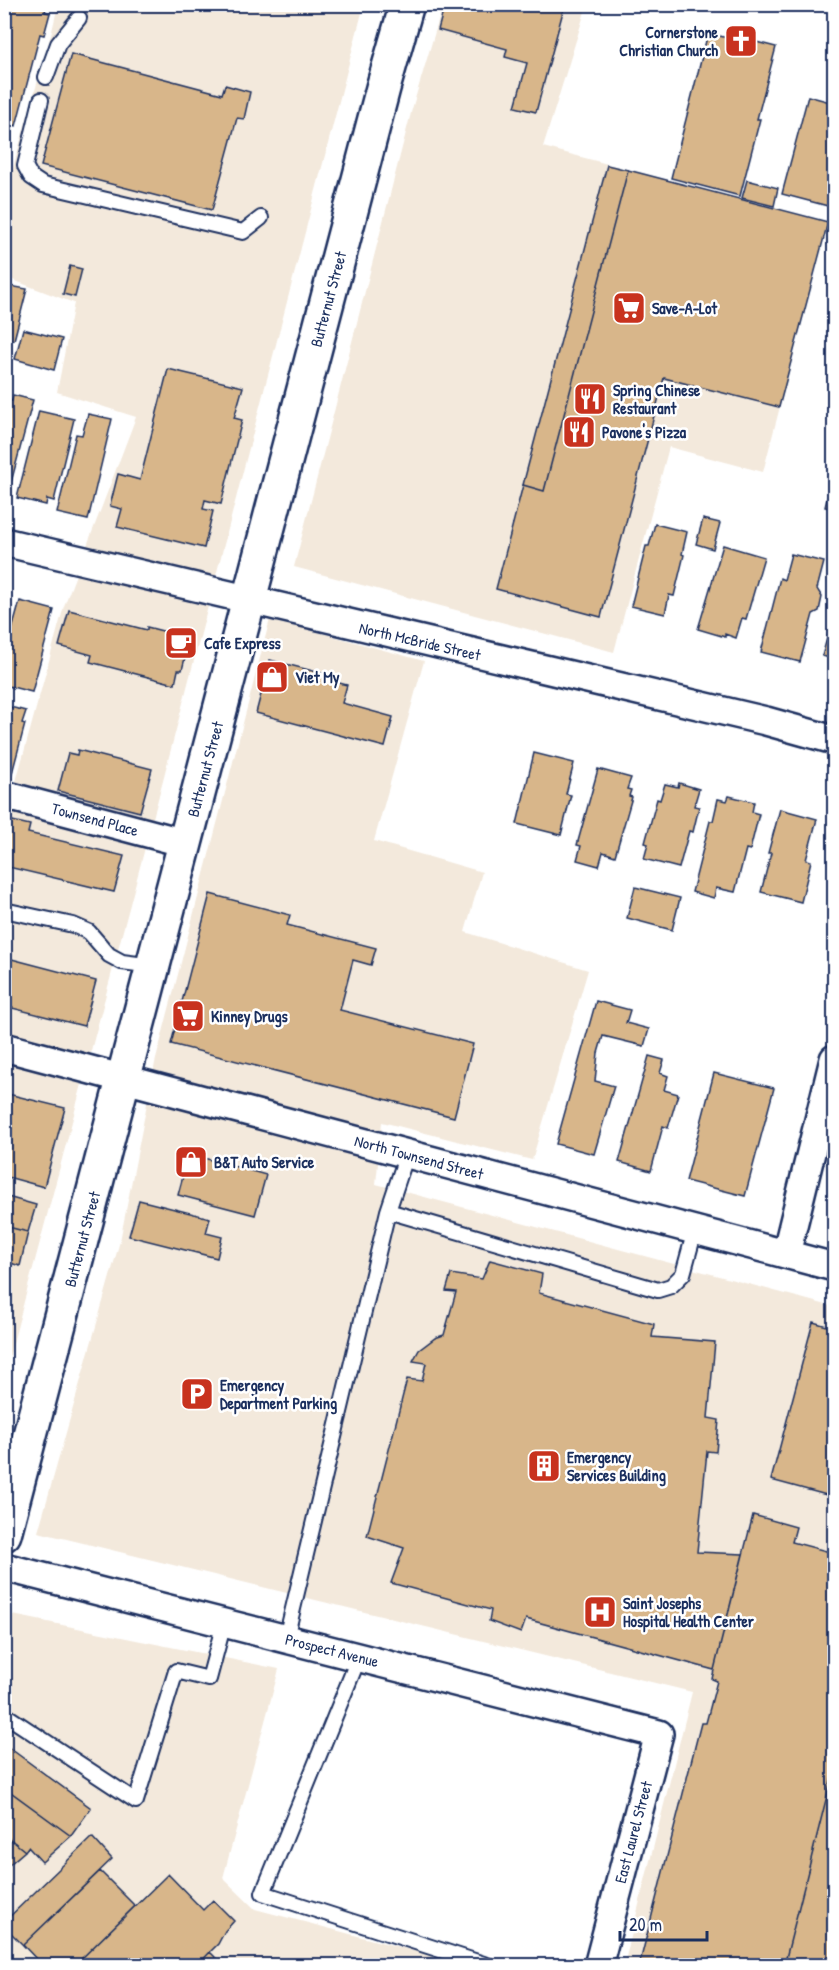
<svg xmlns="http://www.w3.org/2000/svg" width="839" height="1970" viewBox="0 0 839 1970" font-family="'Patrick Hand',sans-serif">
<rect width="100%" height="100%" fill="#fff"/>
<filter id="ink" filterUnits="userSpaceOnUse"><feTurbulence type="fractalNoise" baseFrequency=".0167" numOctaves="2"/><feDisplacementMap in="SourceGraphic" scale="12" xChannelSelector="R" yChannelSelector="G"/><feConvolveMatrix kernelMatrix="1 2 1 2 8 2 1 2 1" color-interpolation-filters="sRGB"/></filter>
<g filter="url(#ink)">
<!-- built -->
<path fill="#f3e9dc" d="M 58,5 L 364,5 L 157,803 L 5,1373 L 5,806 L 9,807 L 64,606 L 136,417 L 57,392 L 74,303 L 5,277 L 4,199 L 52,31 Z
M 443,5 L 587,5 L 543,147 L 828,222 L 763,472 L 669,447 L 614,652 L 294,567 L 412,109 Z
M 270,619 L 424,661 L 374,841 L 482,872 L 465,932 L 588,970 L 532,1160 L 382,1122 L 376,1184 L 834,1307 L 834,1965 L 624,1965 L 692,1692 L 38,1532 L 120,1241 L 155,1063 Z
M 13,1615 L 279,1669 L 223,1878 L 255,1909 L 468,1965 L 8,1966 L 5,1962 L 4,1644 Z"/>
<!-- building -->
<path fill="#d8b68a" stroke="#1b2f5e" stroke-width="1.5" d="M 8,4 L 47,4 L 45,12 L 50,13 L 44,35 L 40,34 L 16,126 L 12,124 L 4,152 L 4,17 Z
M 445,4 L 565,4 L 536,112 L 515,107 L 527,63 L 505,57 L 507,49 L 438,30 Z
M 708,33 L 755,45 L 756,42 L 776,47 L 757,119 L 760,119 L 740,196 L 671,178 Z
M 71,54 L 222,94 L 225,85 L 250,92 L 244,119 L 237,118 L 212,210 L 41,166 Z
M 808,96 L 834,103 L 834,182 L 828,206 L 782,194 Z
M 607,165 L 628,170 L 544,491 L 523,485 Z
M 628,170 L 828,222 L 779,407 L 664,378 L 601,617 L 496,589 L 523,485 L 544,491 Z
M 747,180 L 778,188 L 774,206 L 742,198 Z
M 70,266 L 82,269 L 75,297 L 63,294 Z
M 4,285 L 27,289 L 14,340 L 4,338 Z
M 23,329 L 62,339 L 54,370 L 15,359 Z
M 168,369 L 243,387 L 234,418 L 242,420 L 221,504 L 205,500 L 203,509 L 213,511 L 204,548 L 117,527 L 122,509 L 110,506 L 118,474 L 140,480 Z
M 13,395 L 33,400 L 9,490 L 7,490 L 5,496 L 4,406 L 6,400 L 12,401 Z
M 39,411 L 74,419 L 54,501 L 47,499 L 46,505 L 17,498 Z
M 88,414 L 112,419 L 88,520 L 57,513 L 76,434 L 82,435 Z
M 832,479 L 834,480 L 834,509 L 825,507 Z
M 703,519 L 720,523 L 713,549 L 696,544 Z
M 655,524 L 687,532 L 682,554 L 684,555 L 674,596 L 669,595 L 665,614 L 631,606 L 646,546 L 649,546 Z
M 723,545 L 764,557 L 746,619 L 742,618 L 736,638 L 725,634 L 725,637 L 698,629 Z
M 791,554 L 824,562 L 817,589 L 822,597 L 819,611 L 813,614 L 800,662 L 761,652 L 780,578 L 784,580 Z
M 20,601 L 54,610 L 32,692 L 4,685 L 4,659 Z
M 69,610 L 147,630 L 147,627 L 190,638 L 182,670 L 178,670 L 175,684 L 90,662 L 92,655 L 59,646 Z
M 831,624 L 834,625 L 834,659 L 822,656 Z
M 270,660 L 325,674 L 324,679 L 347,685 L 342,703 L 393,717 L 385,747 L 256,713 Z
M 10,707 L 26,711 L 22,723 L 25,724 L 11,777 L 4,775 L 4,716 L 7,717 Z
M 78,750 L 152,769 L 140,812 L 58,791 L 68,753 L 77,755 Z
M 534,753 L 574,763 L 566,794 L 571,795 L 561,835 L 517,824 Z
M 598,769 L 631,778 L 627,789 L 631,790 L 629,796 L 632,797 L 615,856 L 603,852 L 599,866 L 577,860 L 581,846 L 577,845 Z
M 679,783 L 699,789 L 694,806 L 699,807 L 693,832 L 689,831 L 679,868 L 644,859 L 648,844 L 645,843 L 657,799 L 660,800 L 665,784 L 678,787 Z
M 729,796 L 754,802 L 752,812 L 759,814 L 750,850 L 746,849 L 735,892 L 716,888 L 714,898 L 692,892 L 710,821 L 713,821 L 718,799 L 727,801 Z
M 780,809 L 817,819 L 806,860 L 811,861 L 801,902 L 761,892 L 771,853 L 768,853 Z
M 4,819 L 30,825 L 28,833 L 124,856 L 114,892 L 4,866 Z
M 635,887 L 680,898 L 672,930 L 627,918 Z
M 210,894 L 290,915 L 287,925 L 376,948 L 371,965 L 353,960 L 340,1010 L 473,1044 L 454,1117 L 171,1044 Z
M 4,957 L 96,981 L 84,1026 L 4,1006 Z
M 596,1001 L 630,1010 L 626,1023 L 649,1029 L 644,1046 L 603,1036 L 598,1053 L 595,1081 L 614,1086 L 594,1154 L 556,1144 Z
M 649,1056 L 664,1060 L 660,1073 L 668,1076 L 664,1090 L 678,1094 L 668,1128 L 663,1126 L 651,1171 L 619,1162 Z
M 714,1073 L 774,1088 L 745,1196 L 686,1181 Z
M 4,1093 L 65,1108 L 44,1187 L 4,1176 Z
M 189,1154 L 266,1175 L 255,1215 L 178,1195 Z
M 4,1196 L 36,1205 L 28,1232 L 4,1226 Z
M 139,1200 L 210,1218 L 206,1233 L 222,1237 L 217,1258 L 129,1236 Z
M 4,1226 L 28,1232 L 20,1266 L 4,1261 Z
M 490,1260 L 542,1274 L 539,1293 L 654,1324 L 652,1337 L 715,1342 L 708,1418 L 719,1420 L 716,1452 L 707,1451 L 697,1552 L 743,1554 L 714,1670 L 526,1619 L 521,1633 L 489,1621 L 491,1610 L 391,1583 L 404,1548 L 367,1536 L 407,1379 L 422,1381 L 426,1363 L 413,1361 L 419,1350 L 435,1338 L 444,1335 L 456,1292 L 446,1291 L 451,1274 L 482,1279 Z
M 813,1322 L 834,1328 L 834,1497 L 771,1480 Z
M 753,1515 L 796,1527 L 792,1542 L 834,1553 L 834,1768 L 784,1966 L 639,1966 L 701,1723 L 706,1723 L 717,1681 L 712,1679 L 714,1670 Z
M 4,1744 L 91,1808 L 71,1836 L 4,1787 Z
M 834,1768 L 834,1966 L 784,1966 Z
M 4,1787 L 71,1836 L 42,1862 L 28,1847 L 25,1851 L 4,1834 Z
M 4,1834 L 25,1851 L 4,1869 Z
M 92,1837 L 112,1859 L 23,1945 L 4,1926 L 4,1922 Z
M 100,1871 L 135,1906 L 74,1966 L 43,1966 L 23,1945 Z
M 168,1874 L 203,1910 L 213,1900 L 234,1921 L 225,1931 L 218,1944 L 210,1952 L 197,1966 L 74,1966 Z
M 210,1952 L 221,1963 L 219,1966 L 197,1966 Z"/>
<g fill="none" stroke-linecap="round" stroke-linejoin="round">
<!-- lane casing -->
<g stroke="#1b2f5e" stroke-width="18">
<path id="lane" d="M 46,77 L 58,44 L 79,18
M 41,100 L 25,166 L 31,177 L 43,185 L 243,232 L 261,218
M 4,910 L 73,925 L 89,932 L 109,955 L 122,962 L 153,966
M 388,1211 L 658,1290 L 671,1286 L 683,1274 L 695,1230
M 286,1638 L 388,1211 L 407,1154
M 359,1657 L 263,1893 L 490,1966
M 4,1714 L 136,1801 L 176,1671 L 209,1679 L 224,1623"/>
</g>
<!-- street casing -->
<g stroke="#1b2f5e" stroke-width="32">
<path id="street" d="M 4,542 L 766,721 L 834,740
M 4,795 L 185,843
M 4,1047 L 834,1267
M 786,1254 L 834,1059
M 4,1567 L 659,1734 L 598,1966"/>
</g>
<!-- secondary casing -->
<g stroke="#1b2f5e" stroke-width="38">
<path id="secondary" d="M 4,1534 L 383,88 L 407,4"/>
</g>
<!-- lane -->
<use href="#lane" stroke="#fff" stroke-width="14"/>
<!-- street -->
<use href="#street" stroke="#fff" stroke-width="27"/>
<!-- secondary -->
<use href="#secondary" stroke="#fff" stroke-width="33"/>
</g>
</g>
<!-- icons -->
<defs>
<g id="church-square" transform="scale(1.725)"><rect x="-9" y="-9" width="18" height="18" rx="4" fill="#c8321e" stroke="#fff"/><path d="M-1.2-6h2.4v3.5h3.3v2.4h-3.3V6h-2.4V-.1h-3.3v-2.4h3.3Z" fill="#fff"/></g>
<g id="supermarket-square" transform="scale(1.725)"><rect x="-9" y="-9" width="18" height="18" rx="4" fill="#c8321e" stroke="#fff"/><path d="M-6-5.5h2.5l.6 2H6L4.5 2H-2.5L-4.4-4H-6ZM-1.5 3.2a1.3 1.3 0 1 0 .1 0ZM3 3.2a1.3 1.3 0 1 0 .1 0Z" fill="#fff"/></g>
<g id="restaurant-square" transform="scale(1.725)"><rect x="-9" y="-9" width="18" height="18" rx="4" fill="#c8321e" stroke="#fff"/><path d="M-5-6h1v4h1v-4h1v4h1v-4h1v5L-1.5 .5V6h-2V.5L-5-1ZM5-6V6H3V1.5H1.5Q1.5-4 5-6Z" fill="#fff"/></g>
<g id="cafe-square" transform="scale(1.725)"><rect x="-9" y="-9" width="18" height="18" rx="4" fill="#c8321e" stroke="#fff"/><path d="M-5.5-4.5H6V0H3Q3 3.5 0 3.5H-2.5Q-5.5 3.5-5.5 0ZM3-3.2v2h1.7v-2ZM-6 4.5H4V6H-6Z" fill="#fff"/></g>
<g id="shop-square" transform="scale(1.725)"><rect x="-9" y="-9" width="18" height="18" rx="4" fill="#c8321e" stroke="#fff"/><path d="M-5-2.5h2.3a2.7 3.5 0 0 1 5.4 0H5L5.5 6h-11ZM-1.5-2.5h3a1.5 2.3 0 0 0-3 0Z" fill="#fff"/></g>
<g id="parking-square" transform="scale(1.725)"><rect x="-9" y="-9" width="18" height="18" rx="4" fill="#c8321e" stroke="#fff"/><path d="M-3.5-5.5H1a3.5 3.5 0 0 1 0 7H-1V5.5H-3.5ZM-1-3.4V-.6H.8a1.4 1.4 0 0 0 0-2.8Z" fill="#fff"/></g>
<g id="building-square" transform="scale(1.725)"><rect x="-9" y="-9" width="18" height="18" rx="4" fill="#c8321e" stroke="#fff"/><path d="M-4-6H4V6H1V3H-1V6H-4ZM-2.5-4.3h1.7v1.8h-1.7ZM.8-4.3h1.7v1.8H.8ZM-2.5-1h1.7V.8h-1.7ZM.8-1h1.7V.8H.8Z" fill="#fff"/></g>
<g id="hospital-square" transform="scale(1.725)"><rect x="-9" y="-9" width="18" height="18" rx="4" fill="#c8321e" stroke="#fff"/><path d="M-5-5h3v3.5h4V-5h3V5h-3V1.5h-4V5h-3Z" fill="#fff"/></g>
</defs>
<g fill-rule="evenodd">
<use href="#church-square" x="741" y="41"/>
<use href="#supermarket-square" x="629" y="308"/>
<use href="#restaurant-square" x="590" y="399"/>
<use href="#restaurant-square" x="579" y="432"/>
<use href="#cafe-square" x="181" y="643"/>
<use href="#shop-square" x="272" y="677"/>
<use href="#supermarket-square" x="188" y="1016"/>
<use href="#shop-square" x="191" y="1162"/>
<use href="#parking-square" x="197" y="1394"/>
<use href="#building-square" x="544" y="1466"/>
<use href="#hospital-square" x="600" y="1612"/>
</g>
<g text-anchor="middle" stroke-width="5" stroke-linejoin="round" paint-order="stroke">
<!-- poi labels -->
<g font-size="16" font-weight="bold" fill="#1b2f5e" stroke="#fff" text-anchor="start">
<text x="718" y="38" text-anchor="end">Cornerstone<tspan x="718" dy="18">Christian Church</tspan></text>
<text x="652" y="314">Save-A-Lot</text>
<text x="613" y="396">Spring Chinese<tspan x="613" dy="18">Restaurant</tspan></text>
<text x="602" y="438">Pavone's Pizza</text>
<text x="204" y="649">Cafe Express</text>
<text x="295" y="683">Viet My</text>
<text x="211" y="1022">Kinney Drugs</text>
<text x="214" y="1168">B&amp;T Auto Service</text>
<text x="220" y="1391">Emergency<tspan x="220" dy="18">Department Parking</tspan></text>
<text x="567" y="1463">Emergency<tspan x="567" dy="18">Services Building</tspan></text>
<text x="623" y="1609">Saint Josephs<tspan x="623" dy="18">Hospital Health Center</tspan></text>
</g>
<!-- street labels -->
<g font-size="16" fill="#1b2f5e" stroke="#fff">
<text transform="translate(328 299) rotate(-75)" y="6">Butternut Street</text>
<text transform="translate(420 641) rotate(13)" y="6">North McBride Street</text>
<text transform="translate(205 769) rotate(-75)" y="6">Butternut Street</text>
<text transform="translate(95 819) rotate(15)" y="6">Townsend Place</text>
<text transform="translate(419 1157) rotate(15)" y="6">North Townsend Street</text>
<text transform="translate(82 1239) rotate(-75)" y="6">Butternut Street</text>
<text transform="translate(332 1650) rotate(14)" y="6">Prospect Avenue</text>
<text transform="translate(633 1832) rotate(-75)" y="6">East Laurel Street</text>
</g>
</g>
<!-- margin -->
<rect width="839" height="1970" fill="none" stroke="#fff" stroke-width="24"/>
<rect x="12" y="12" width="815" height="1946" fill="none" stroke="#1b2f5e" stroke-width="2" filter="url(#ink)"/>
<!-- scale -->
<path d="M620 1931v9h87v-9" fill="none" stroke="#1b2f5e" stroke-width="3"/>
<text x="629" y="1931" font-size="18" fill="#1b2f5e" stroke="#ffffff" stroke-width="4.5" paint-order="stroke">20 m</text>
</svg>
